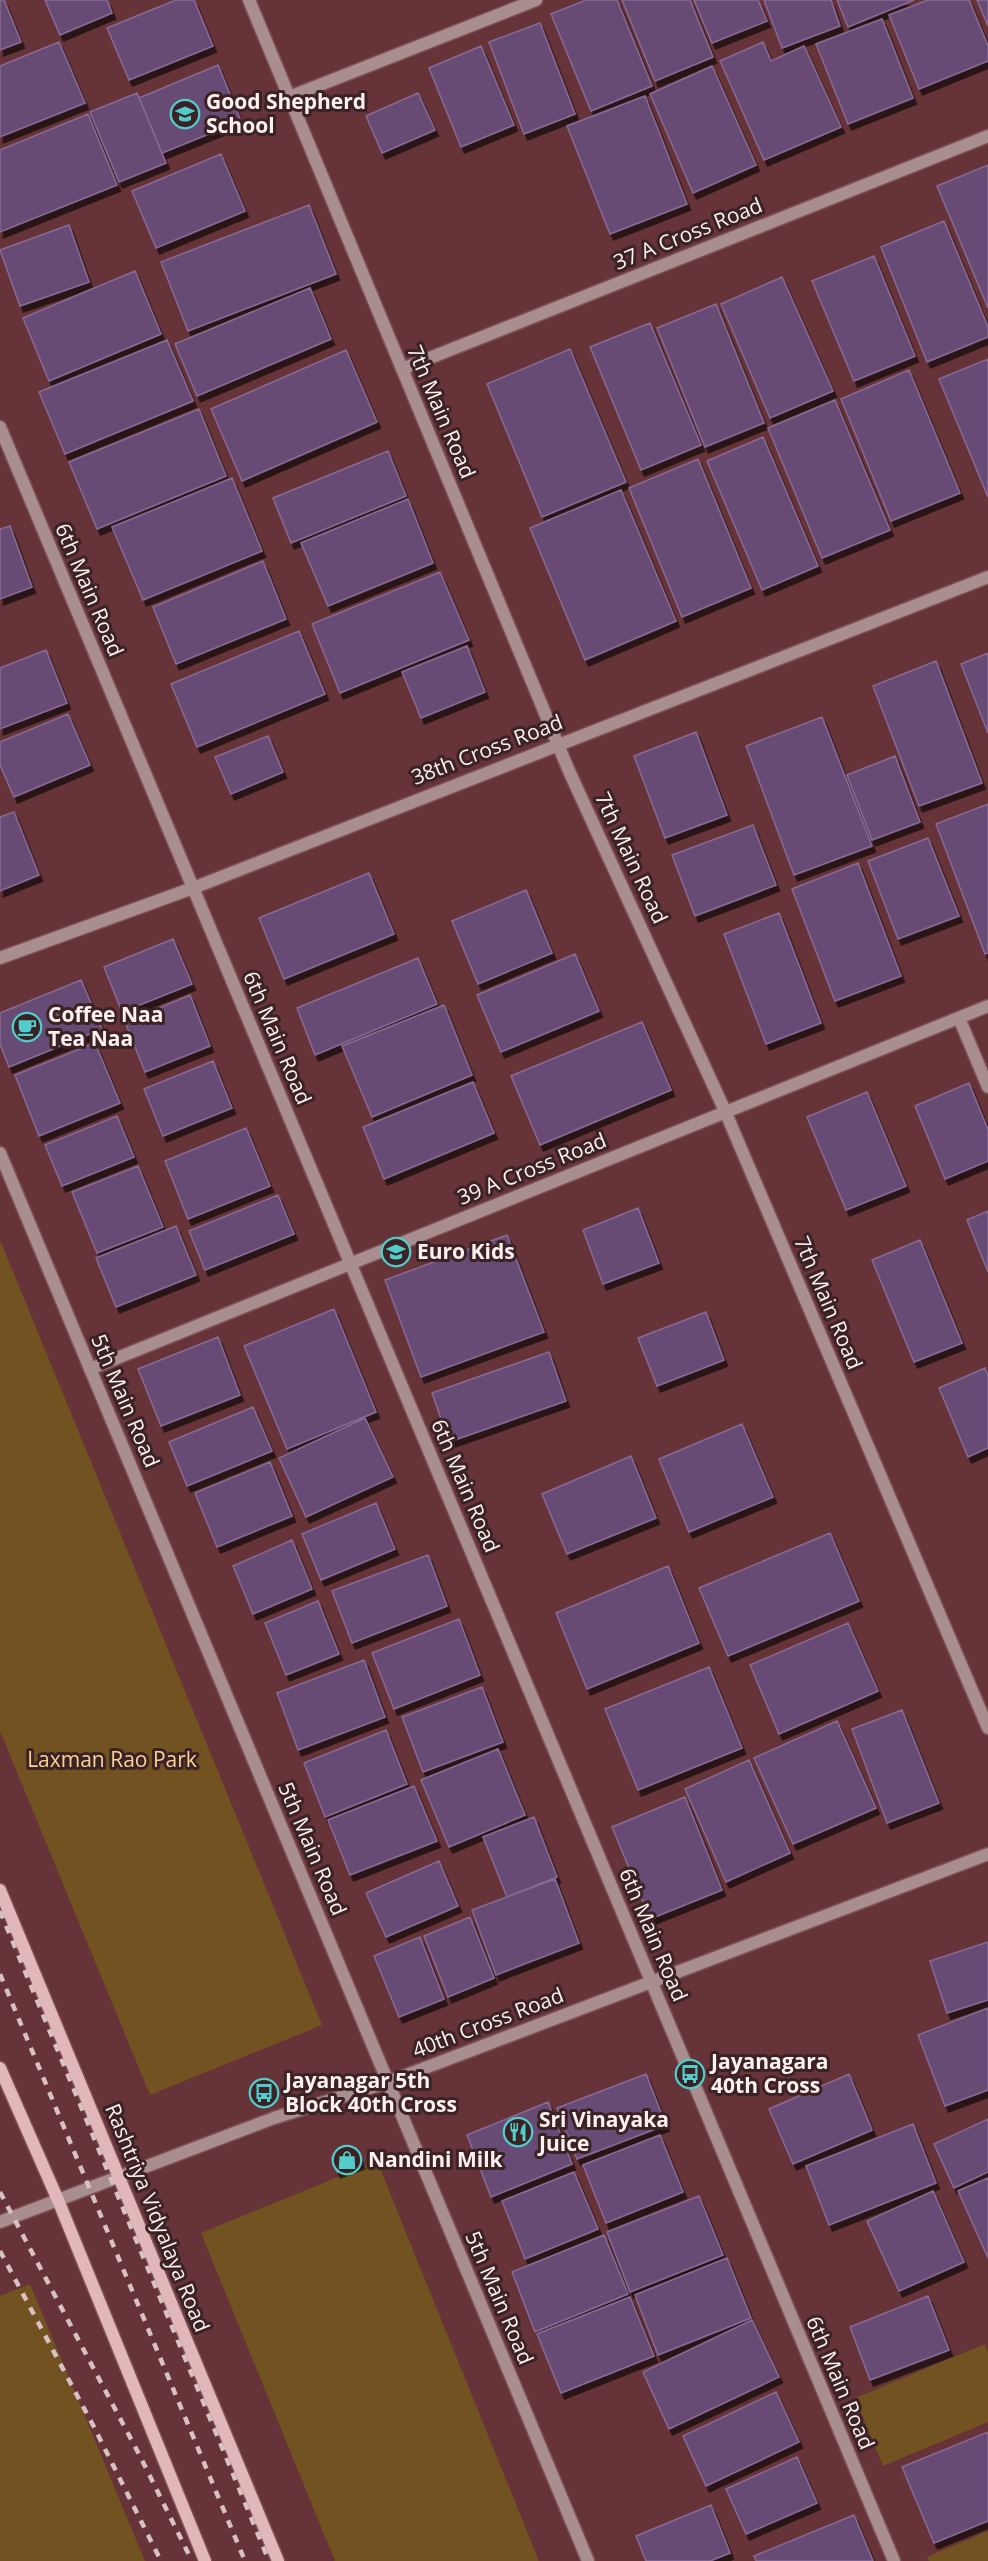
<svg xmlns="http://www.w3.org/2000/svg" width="988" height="2561" viewBox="0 0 988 2561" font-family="'Open Sans',sans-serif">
<defs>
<filter id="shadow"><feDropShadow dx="3.5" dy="6" stdDeviation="0" flood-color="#0009"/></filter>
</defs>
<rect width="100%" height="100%" fill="#663338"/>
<!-- green -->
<path fill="#735222" d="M 0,1240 L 322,2025 L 150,2095 L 0,1731 Z
M 377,2161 L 539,2561 L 335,2561 L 201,2233 Z
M 30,2284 L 145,2561 L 0,2561 L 0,2296 Z
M 985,2344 L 988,2352 L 988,2422 L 883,2466 L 855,2398 Z
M 988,2531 L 988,2561 L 929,2561 L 927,2557 Z"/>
<!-- building -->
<path fill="#684c75" stroke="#876a95" stroke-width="1.5" filter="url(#shadow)" d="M 0,0 L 4,0 L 21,42 L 0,50 Z
M 45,0 L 107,0 L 112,13 L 60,35 Z
M 176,0 L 194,0 L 213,46 L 129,80 L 107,28 Z
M 586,0 L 617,0 L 652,86 L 591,111 L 551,14 Z
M 622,0 L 690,0 L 713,57 L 655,81 Z
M 694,0 L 758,0 L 767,21 L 712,43 Z
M 764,0 L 831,0 L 840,26 L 782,48 Z
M 837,0 L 914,0 L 848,27 Z
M 928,0 L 969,0 L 988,46 L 988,61 L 919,89 L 889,15 Z
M 977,0 L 988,0 L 988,26 Z
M 882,19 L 913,98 L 848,124 L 816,44 Z
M 540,23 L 575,114 L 524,134 L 489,42 Z
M 59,42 L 85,103 L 0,137 L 0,66 Z
M 763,42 L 771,61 L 804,46 L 841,127 L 764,160 L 720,61 Z
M 481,46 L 514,125 L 461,147 L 429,68 Z
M 218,65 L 241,121 L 162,153 L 139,98 Z
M 712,66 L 756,165 L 693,193 L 650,94 Z
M 137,93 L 166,163 L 119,182 L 90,112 Z
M 418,93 L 435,130 L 382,153 L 366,116 Z
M 645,96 L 687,204 L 610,234 L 567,126 Z
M 88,114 L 117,185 L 0,232 L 0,150 Z
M 221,154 L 245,211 L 156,248 L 132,191 Z
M 988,165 L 988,308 L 937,186 Z
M 309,205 L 336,274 L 188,331 L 161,262 Z
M 944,221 L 988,327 L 988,337 L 927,362 L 881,247 Z
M 69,225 L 89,282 L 20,306 L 0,250 Z
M 874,256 L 915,356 L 854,381 L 812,281 Z
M 135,271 L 161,334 L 49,381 L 23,318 Z
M 782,277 L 833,391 L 770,418 L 721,304 Z
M 310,288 L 331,339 L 197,396 L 175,344 Z
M 716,304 L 764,423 L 705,447 L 657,328 Z
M 650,323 L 701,445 L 641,470 L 590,347 Z
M 167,340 L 193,401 L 65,454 L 39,392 Z
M 570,349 L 626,482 L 542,517 L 487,384 Z
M 346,350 L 377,422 L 242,481 L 211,409 Z
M 988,359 L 988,497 L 939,379 Z
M 909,370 L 960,493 L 891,521 L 841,399 Z
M 835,400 L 890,530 L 822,558 L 768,428 Z
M 199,409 L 226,476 L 97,529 L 69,462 Z
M 763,437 L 818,566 L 762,590 L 707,461 Z
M 388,451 L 406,496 L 291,543 L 273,498 Z
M 698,459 L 751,588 L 682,617 L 629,488 Z
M 232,478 L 262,551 L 143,600 L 112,527 Z
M 621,490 L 676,621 L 585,660 L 530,528 Z
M 408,499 L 433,563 L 328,606 L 301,543 Z
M 10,526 L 32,587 L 0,599 L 0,529 Z
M 263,561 L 286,619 L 176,664 L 153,607 Z
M 440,572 L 469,640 L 340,693 L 312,624 Z
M 299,631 L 325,694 L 197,747 L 171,684 Z
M 467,646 L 485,692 L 421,718 L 402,672 Z
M 46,650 L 67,703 L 0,729 L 0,668 Z
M 988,653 L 988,733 L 961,664 Z
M 936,661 L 982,783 L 919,806 L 873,686 Z
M 68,714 L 90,765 L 14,797 L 0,765 L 0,742 Z
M 822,717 L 872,846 L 794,875 L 746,746 Z
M 696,732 L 727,815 L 665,838 L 634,756 Z
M 268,736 L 283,772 L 231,794 L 215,757 Z
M 895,756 L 920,822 L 872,840 L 847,775 Z
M 988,804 L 988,953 L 985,954 L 936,824 Z
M 14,812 L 39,875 L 0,891 L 0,817 Z
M 753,825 L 776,885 L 695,916 L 672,855 Z
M 928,838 L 959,916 L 898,939 L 868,861 Z
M 858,863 L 901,976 L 835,1001 L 792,889 Z
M 369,873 L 394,934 L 284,979 L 259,918 Z
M 526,890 L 552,953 L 478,984 L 452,921 Z
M 779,913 L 821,1023 L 766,1044 L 724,934 Z
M 173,939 L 192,984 L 122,1012 L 104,967 Z
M 575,954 L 599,1011 L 501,1052 L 477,995 Z
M 418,958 L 437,1004 L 315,1055 L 297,1008 Z
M 81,980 L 102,1029 L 9,1067 L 0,1044 L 0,1013 Z
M 190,995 L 210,1046 L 145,1072 L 125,1022 Z
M 444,1005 L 472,1075 L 372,1117 L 342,1046 Z
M 642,1022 L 671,1090 L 540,1145 L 511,1076 Z
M 95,1043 L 120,1103 L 39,1136 L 15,1075 Z
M 213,1061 L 232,1108 L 163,1136 L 144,1089 Z
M 473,1082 L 494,1133 L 384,1179 L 363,1127 Z
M 969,1083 L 988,1130 L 988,1161 L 945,1179 L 915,1106 Z
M 867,1092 L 906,1186 L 846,1210 L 807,1117 Z
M 117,1116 L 134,1157 L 62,1186 L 45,1145 Z
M 246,1128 L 270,1186 L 188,1219 L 165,1161 Z
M 138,1166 L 163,1227 L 97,1253 L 72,1192 Z
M 278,1195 L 294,1234 L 205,1270 L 189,1231 Z
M 638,1208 L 659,1263 L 603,1284 L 583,1230 Z
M 988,1211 L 988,1272 L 967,1220 Z
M 176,1226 L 196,1275 L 116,1307 L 96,1258 Z
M 507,1235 L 544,1332 L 421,1377 L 385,1280 Z
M 920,1240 L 962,1343 L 914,1362 L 872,1260 Z
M 334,1309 L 376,1412 L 287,1449 L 244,1346 Z
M 706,1312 L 724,1360 L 657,1386 L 638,1338 Z
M 218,1337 L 240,1395 L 161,1426 L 138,1369 Z
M 549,1352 L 566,1401 L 449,1442 L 432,1393 Z
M 985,1368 L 988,1376 L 988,1448 L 968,1457 L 939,1388 Z
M 253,1407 L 272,1451 L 187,1486 L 169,1442 Z
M 365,1418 L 393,1477 L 306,1517 L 279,1458 Z
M 742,1424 L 773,1497 L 689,1532 L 659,1459 Z
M 631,1456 L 656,1518 L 567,1554 L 542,1494 Z
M 270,1462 L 292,1516 L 217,1547 L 195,1493 Z
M 376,1503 L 395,1549 L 321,1580 L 302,1534 Z
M 830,1533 L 859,1601 L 728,1656 L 699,1588 Z
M 292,1540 L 312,1589 L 253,1614 L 233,1566 Z
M 428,1555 L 447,1606 L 352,1643 L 332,1591 Z
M 668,1566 L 699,1643 L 587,1689 L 556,1613 Z
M 318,1601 L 339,1654 L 286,1675 L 265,1623 Z
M 459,1619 L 480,1675 L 394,1709 L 372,1653 Z
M 848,1623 L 878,1691 L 779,1734 L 750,1665 Z
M 364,1660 L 385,1717 L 298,1750 L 277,1693 Z
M 709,1667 L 742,1748 L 638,1790 L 605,1709 Z
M 482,1687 L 503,1742 L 423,1772 L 402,1717 Z
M 902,1710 L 939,1803 L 887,1823 L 852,1729 Z
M 837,1721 L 876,1808 L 793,1844 L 754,1758 Z
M 386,1730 L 407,1784 L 325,1817 L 304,1763 Z
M 498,1749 L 525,1815 L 449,1847 L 421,1780 Z
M 749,1760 L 790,1853 L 726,1882 L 685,1789 Z
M 414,1786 L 437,1841 L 350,1875 L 328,1820 Z
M 685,1797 L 722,1890 L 650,1919 L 612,1827 Z
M 534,1817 L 557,1877 L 507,1897 L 483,1837 Z
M 439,1861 L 458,1906 L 386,1937 L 366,1893 Z
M 555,1879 L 579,1943 L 496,1975 L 472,1910 Z
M 470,1917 L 494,1978 L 448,1997 L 424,1936 Z
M 420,1937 L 444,1999 L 399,2017 L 374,1956 Z
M 988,1942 L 988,2000 L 947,2013 L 930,1961 Z
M 988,2008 L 988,2090 L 945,2106 L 918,2035 Z
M 646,2074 L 666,2125 L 577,2159 L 557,2108 Z
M 849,2074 L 872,2130 L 793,2164 L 769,2109 Z
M 548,2102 L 572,2164 L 491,2197 L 467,2135 Z
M 988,2119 L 988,2172 L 954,2188 L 934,2144 Z
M 913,2124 L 936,2183 L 829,2225 L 806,2166 Z
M 660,2135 L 683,2192 L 606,2223 L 583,2165 Z
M 356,2148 L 361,2163 L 337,2172 L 332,2158 Z
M 574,2172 L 598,2229 L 525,2259 L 502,2201 Z
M 988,2178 L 988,2258 L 958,2191 Z
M 933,2191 L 964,2262 L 899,2291 L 867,2221 Z
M 699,2196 L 723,2255 L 630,2292 L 607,2232 Z
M 604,2235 L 628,2294 L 535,2332 L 512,2272 Z
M 727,2258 L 751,2318 L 658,2355 L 635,2295 Z
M 928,2296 L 949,2350 L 870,2380 L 850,2327 Z
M 630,2297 L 654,2356 L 561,2393 L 537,2334 Z
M 752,2320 L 779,2377 L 669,2429 L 643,2372 Z
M 776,2392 L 799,2442 L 706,2486 L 683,2436 Z
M 988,2432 L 988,2521 L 934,2543 L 902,2467 Z
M 797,2457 L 817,2503 L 746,2534 L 726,2489 Z
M 711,2505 L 730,2553 L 710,2561 L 646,2561 L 636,2536 Z
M 854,2515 L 873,2561 L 756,2561 L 754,2556 Z"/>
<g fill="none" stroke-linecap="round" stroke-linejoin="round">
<!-- minor casing -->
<g stroke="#7e5155" stroke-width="15">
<path id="minor" d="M 249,0 L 569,771 L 725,1111 L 988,1728
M 289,97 L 536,0
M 402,369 L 988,136
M 0,427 L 894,2561
M 959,1018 L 988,1087
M 90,1369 L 988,1006"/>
</g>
<!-- tertiary casing -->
<g stroke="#7e5155" stroke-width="15">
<path id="tertiary" d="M 0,958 L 193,888 L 988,577
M 0,1153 L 588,2561
M 0,2222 L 274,2118 L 388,2082 L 988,1854"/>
</g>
<!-- secondary casing -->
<g stroke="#7e5155" stroke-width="15">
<path id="secondary" d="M 0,1890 L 278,2561
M 0,2068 L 58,2200 L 205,2561"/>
</g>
<!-- minor -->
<use href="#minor" stroke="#a98e90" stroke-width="12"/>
<!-- tertiary -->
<use href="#tertiary" stroke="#a98e90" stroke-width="12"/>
<!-- secondary -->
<use href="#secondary" stroke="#e2b7b9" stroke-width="12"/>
<!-- rail -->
<path stroke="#d7c1c2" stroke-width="4.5" stroke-dasharray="8 8" stroke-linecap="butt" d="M 0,1911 L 269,2561
M 0,1974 L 245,2561
M 0,2192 L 140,2456 L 192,2561
M 0,2251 L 94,2427 L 161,2561"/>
</g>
<!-- icons -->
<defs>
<g id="school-ring" transform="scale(1.5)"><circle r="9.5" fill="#3b2325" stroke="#52cdcc" stroke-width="1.5"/><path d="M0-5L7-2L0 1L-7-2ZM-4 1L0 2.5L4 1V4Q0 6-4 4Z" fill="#52cdcc"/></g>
<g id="cafe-ring" transform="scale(1.5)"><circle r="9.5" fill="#3b2325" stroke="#52cdcc" stroke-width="1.5"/><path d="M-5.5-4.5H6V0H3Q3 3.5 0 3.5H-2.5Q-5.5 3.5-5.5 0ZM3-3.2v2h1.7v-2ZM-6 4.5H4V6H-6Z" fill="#52cdcc"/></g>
<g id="bus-ring" transform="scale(1.5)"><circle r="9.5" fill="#3b2325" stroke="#52cdcc" stroke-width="1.5"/><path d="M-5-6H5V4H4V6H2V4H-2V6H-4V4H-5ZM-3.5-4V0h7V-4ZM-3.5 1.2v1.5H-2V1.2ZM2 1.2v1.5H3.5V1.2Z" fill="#52cdcc"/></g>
<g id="restaurant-ring" transform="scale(1.5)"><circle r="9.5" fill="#3b2325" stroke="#52cdcc" stroke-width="1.5"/><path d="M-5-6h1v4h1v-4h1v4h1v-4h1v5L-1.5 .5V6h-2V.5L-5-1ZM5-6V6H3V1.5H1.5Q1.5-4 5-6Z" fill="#52cdcc"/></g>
<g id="shop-ring" transform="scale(1.5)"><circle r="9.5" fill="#3b2325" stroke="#52cdcc" stroke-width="1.5"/><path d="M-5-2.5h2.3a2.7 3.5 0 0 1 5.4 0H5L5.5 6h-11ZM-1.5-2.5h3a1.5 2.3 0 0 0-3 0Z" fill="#52cdcc"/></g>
</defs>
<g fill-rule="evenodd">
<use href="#school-ring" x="185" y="114"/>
<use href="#cafe-ring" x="27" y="1027"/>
<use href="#school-ring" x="396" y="1252"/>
<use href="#bus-ring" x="690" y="2074"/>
<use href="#bus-ring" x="264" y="2093"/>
<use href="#restaurant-ring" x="518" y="2132"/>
<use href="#shop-ring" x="347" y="2160"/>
</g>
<g text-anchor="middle" stroke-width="6" stroke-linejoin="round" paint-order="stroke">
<!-- poi labels -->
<g font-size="21" font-weight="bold" fill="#fdf0f0" stroke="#3b2325" text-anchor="start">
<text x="206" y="109">Good Shepherd<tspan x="206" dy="24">School</tspan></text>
<text x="48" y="1022">Coffee Naa<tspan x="48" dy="24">Tea Naa</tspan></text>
<text x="417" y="1259">Euro Kids</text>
<text x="711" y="2069">Jayanagara<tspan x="711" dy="24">40th Cross</tspan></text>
<text x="285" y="2088">Jayanagar 5th<tspan x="285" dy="24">Block 40th Cross</tspan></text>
<text x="539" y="2127">Sri Vinayaka<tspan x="539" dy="24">Juice</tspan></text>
<text x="368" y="2167">Nandini Milk</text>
</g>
<!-- street labels -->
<g font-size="21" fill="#fdf0f0" stroke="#3b2325">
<text transform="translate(688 234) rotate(-22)" y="7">37 A Cross Road</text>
<text transform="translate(441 412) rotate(67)" y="7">7th Main Road</text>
<text transform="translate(89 590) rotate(67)" y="7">6th Main Road</text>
<text transform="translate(487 750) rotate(-21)" y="7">38th Cross Road</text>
<text transform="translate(631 858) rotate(65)" y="7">7th Main Road</text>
<text transform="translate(277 1038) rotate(67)" y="7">6th Main Road</text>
<text transform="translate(532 1169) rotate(-22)" y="7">39 A Cross Road</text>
<text transform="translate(828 1303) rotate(67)" y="7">7th Main Road</text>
<text transform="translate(125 1401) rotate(67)" y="7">5th Main Road</text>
<text transform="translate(465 1486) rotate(67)" y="7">6th Main Road</text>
<text transform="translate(312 1849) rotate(67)" y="7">5th Main Road</text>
<text transform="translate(653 1935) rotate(67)" y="7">6th Main Road</text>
<text transform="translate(488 2023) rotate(-21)" y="7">40th Cross Road</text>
<text transform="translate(157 2218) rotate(68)" y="7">Rashtriya Vidyalaya Road</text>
<text transform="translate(499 2298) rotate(67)" y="7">5th Main Road</text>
<text transform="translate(840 2383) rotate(67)" y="7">6th Main Road</text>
</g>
<!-- park labels -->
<g font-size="21" fill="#fdd195" stroke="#3b2325">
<text x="112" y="1767">Laxman Rao Park</text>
</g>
</g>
</svg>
